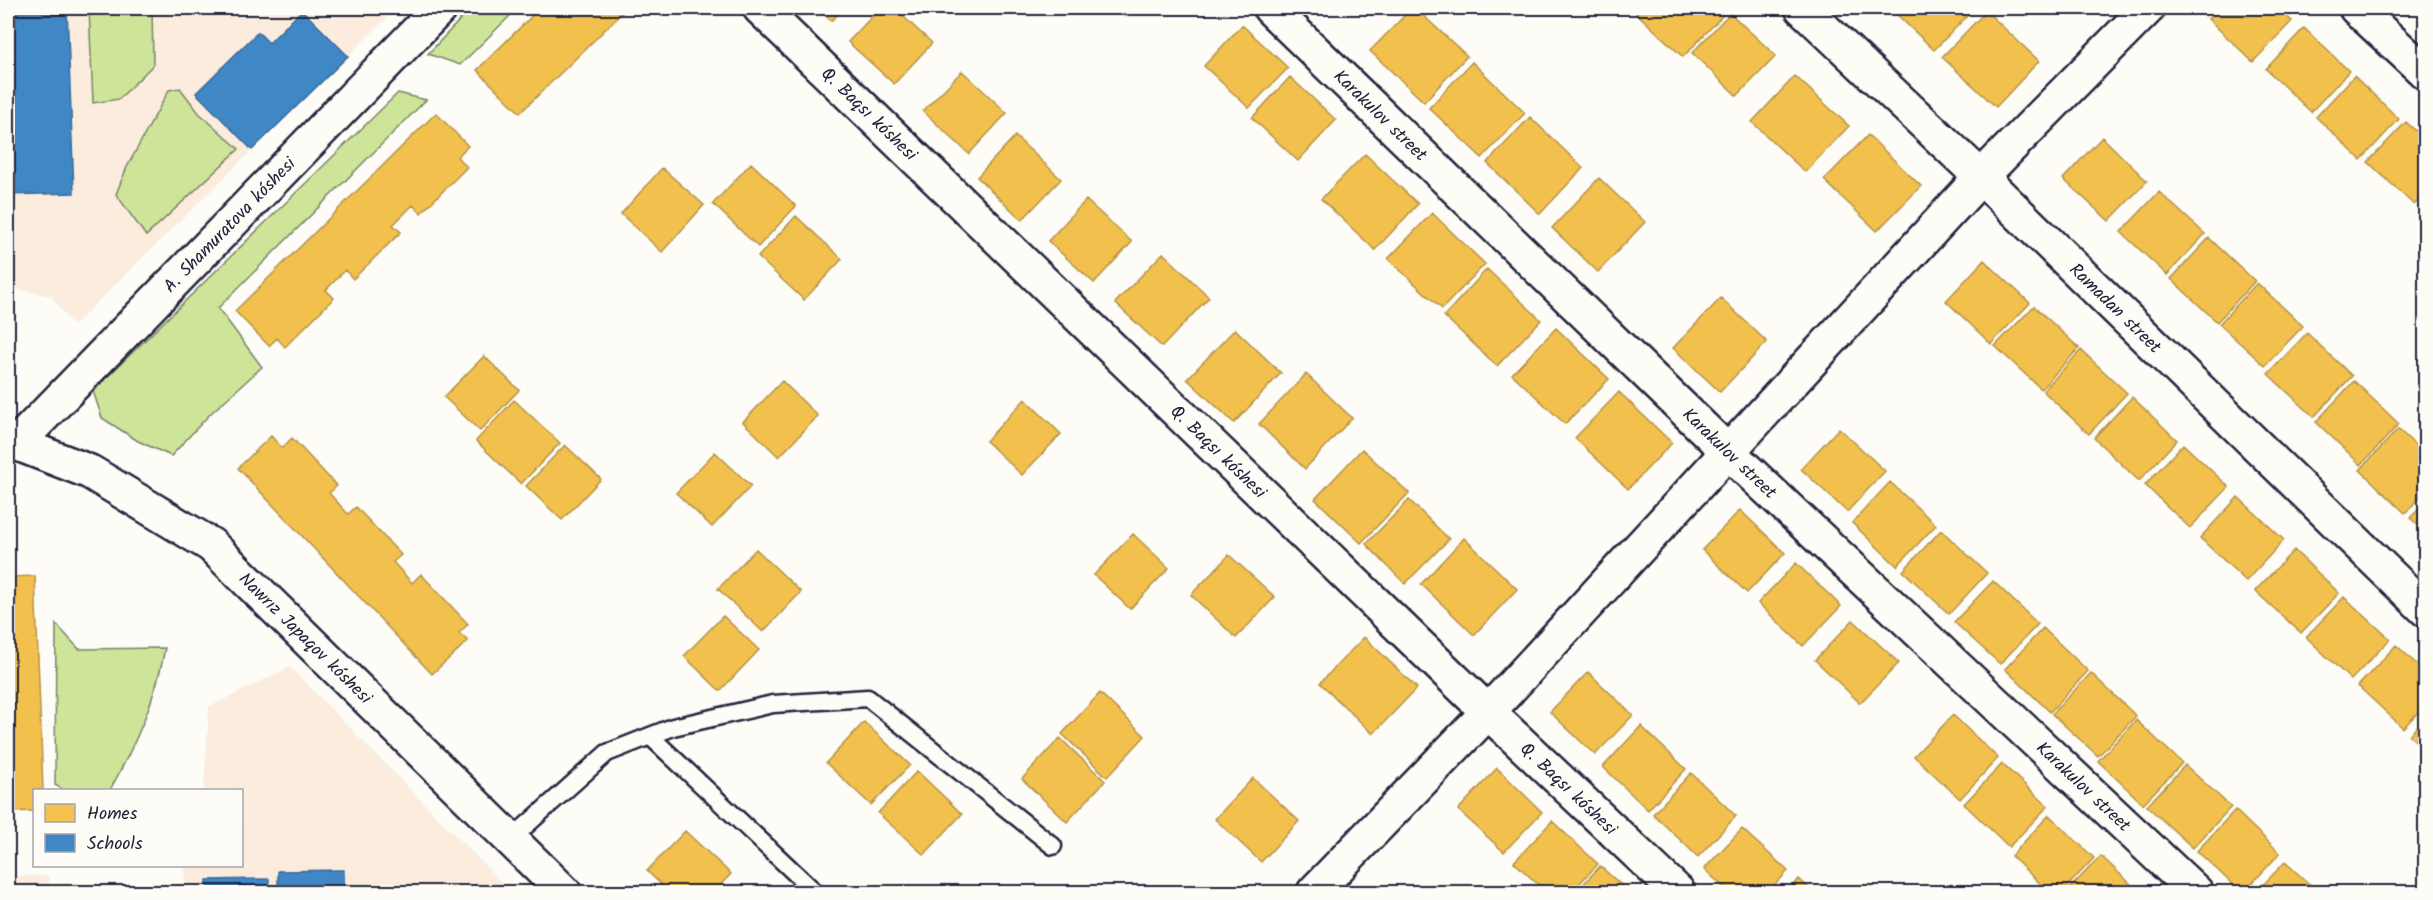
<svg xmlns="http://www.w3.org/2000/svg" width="2433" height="900" viewBox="0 0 2433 900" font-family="Kalam,sans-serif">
<rect width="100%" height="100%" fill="#fdfcf7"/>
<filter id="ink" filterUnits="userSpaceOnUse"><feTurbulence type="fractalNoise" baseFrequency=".0167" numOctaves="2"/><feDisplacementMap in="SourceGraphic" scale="12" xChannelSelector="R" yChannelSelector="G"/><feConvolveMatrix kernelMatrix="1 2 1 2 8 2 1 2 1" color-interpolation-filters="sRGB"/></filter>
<g filter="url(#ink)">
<!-- built -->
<path fill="#fbecde" d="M 8,8 L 397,8 L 73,326 L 51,296 L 8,287 Z
M 290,667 L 511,892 L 185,892 L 185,866 L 242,866 L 242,790 L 204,790 L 209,707 Z
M 8,876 L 49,876 L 49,892 L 8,892 Z"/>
<!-- grass -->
<path fill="#cee499" stroke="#78836a" stroke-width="1.5" d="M 89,8 L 152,8 L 153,65 L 119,99 L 93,103 Z
M 471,8 L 518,8 L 460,65 L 428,54 Z
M 180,88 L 199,113 L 239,149 L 146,236 L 116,194 L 127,167 L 169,90 Z
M 398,93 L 426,100 L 218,308 L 262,367 L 210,414 L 171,456 L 138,441 L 102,418 L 93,391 Z
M 56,624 L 79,649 L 165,648 C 156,699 135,745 110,790 L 64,790 L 55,785 Z"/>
<!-- homes -->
<path fill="#f2c14e" stroke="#b49148" stroke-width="1.5" d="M 540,8 L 627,8 L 520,113 L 477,70 Z
M 817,8 L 844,8 L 831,21 Z
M 880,8 L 894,8 L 932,43 L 894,84 L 848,42 Z
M 1412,8 L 1415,8 L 1467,56 L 1424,102 L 1370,51 Z
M 1631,8 L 1723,8 L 1727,11 L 1683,57 Z
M 1890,8 L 1975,8 L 1934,50 Z
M 2219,8 L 2277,8 L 2292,21 L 2253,62 L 2208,19 Z
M 1986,11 L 2039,61 L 1996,107 L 1942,57 Z
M 1730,13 L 1776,56 L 1737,96 L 1692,53 Z
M 1242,25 L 1288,68 L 1249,108 L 1204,66 Z
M 2304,28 L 2349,71 L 2311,112 L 2266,69 Z
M 1472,62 L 1525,113 L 1482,158 L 1429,108 Z
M 962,71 L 1007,113 L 969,154 L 923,111 Z
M 1795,76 L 1849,126 L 1805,172 L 1752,122 Z
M 2354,76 L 2399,119 L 2361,160 L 2316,117 Z
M 1290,77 L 1336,120 L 1298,161 L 1252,118 Z
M 436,113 L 468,146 L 457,157 L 467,167 L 421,213 L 413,205 L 393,225 L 401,232 L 353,279 L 345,270 L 326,290 L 334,298 L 285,347 L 277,338 L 269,346 L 235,311 Z
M 1530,117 L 1583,168 L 1540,214 L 1487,163 Z
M 2406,122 L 2426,140 L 2426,193 L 2414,205 L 2368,162 Z
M 1868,135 L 1921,186 L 1877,231 L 1824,180 Z
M 1015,136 L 1061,179 L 1022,220 L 977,177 Z
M 2102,137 L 2147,181 L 2109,221 L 2063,179 Z
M 1365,154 L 1418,204 L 1375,250 L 1321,199 Z
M 751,163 L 796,206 L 758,247 L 713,204 Z
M 662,168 L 704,205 L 662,252 L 621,214 Z
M 1599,178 L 1645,222 L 1598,272 L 1552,228 Z
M 2159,192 L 2205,234 L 2167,275 L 2121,232 Z
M 1086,200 L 1132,242 L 1094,283 L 1048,241 Z
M 2426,203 L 2426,215 L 2420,210 Z
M 1432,213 L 1485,264 L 1442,309 L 1388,259 Z
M 796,216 L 842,259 L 804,300 L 758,257 Z
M 2209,238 L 2255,281 L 2217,322 L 2171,279 Z
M 1163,253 L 1209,297 L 1162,347 L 1115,303 Z
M 1984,260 L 2030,303 L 1991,344 L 1946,301 Z
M 1487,269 L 1541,320 L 1497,366 L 1444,316 Z
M 2257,283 L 2303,326 L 2265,366 L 2219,324 Z
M 1721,298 L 1767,342 L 1720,392 L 1673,348 Z
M 2034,306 L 2079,348 L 2041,389 L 1995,346 Z
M 1556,328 L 1609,379 L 1565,424 L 1512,374 Z
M 1235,329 L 1281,373 L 1234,423 L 1187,379 Z
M 2307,333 L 2352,376 L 2314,417 L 2268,374 Z
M 2081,350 L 2127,393 L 2089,434 L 2043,391 Z
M 484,356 L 519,390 L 480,431 L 444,397 Z
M 1306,374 L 1352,418 L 1305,469 L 1259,424 Z
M 782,381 L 818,416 L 779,457 L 743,422 Z
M 2354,381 L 2399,424 L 2361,465 L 2316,422 Z
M 1619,392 L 1672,443 L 1628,489 L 1575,438 Z
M 2132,397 L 2177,440 L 2139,481 L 2094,438 Z
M 1025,399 L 1061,434 L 1022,475 L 986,441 Z
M 514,400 L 560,443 L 521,484 L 476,441 Z
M 1839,428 L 1885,471 L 1847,512 L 1801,469 Z
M 2398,429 L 2426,455 L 2426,492 L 2405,513 L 2360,470 Z
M 271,436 L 282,448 L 292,438 L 337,486 L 329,493 L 348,514 L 356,507 L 401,555 L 393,562 L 412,583 L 421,574 L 468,624 L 459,633 L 468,641 L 432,674 L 238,468 Z
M 2183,444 L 2229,487 L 2190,528 L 2145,485 Z
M 565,445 L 601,479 L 562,520 L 526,486 Z
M 1362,449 L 1409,493 L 1361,543 L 1315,499 Z
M 715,452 L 751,486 L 712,527 L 676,493 Z
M 1890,482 L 1936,525 L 1897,566 L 1852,523 Z
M 2238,497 L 2284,540 L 2246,581 L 2200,538 Z
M 1409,500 L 1449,539 L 1405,584 L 1366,544 Z
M 2426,502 L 2426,532 L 2410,518 Z
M 1740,510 L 1785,553 L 1747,593 L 1702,550 Z
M 1941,530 L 1987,573 L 1949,614 L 1903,571 Z
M 1133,534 L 1169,568 L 1130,609 L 1094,575 Z
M 1464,538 L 1517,589 L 1474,635 L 1421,584 Z
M 756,549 L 801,592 L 763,632 L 718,589 Z
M 2294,550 L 2339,593 L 2301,633 L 2255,591 Z
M 1229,555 L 1275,597 L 1236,638 L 1191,595 Z
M 1796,563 L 1841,606 L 1803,646 L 1758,603 Z
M 35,576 L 43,790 L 34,790 L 34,811 L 8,812 L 8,577 Z
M 1993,581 L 2038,624 L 2000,664 L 1954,622 Z
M 2344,597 L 2390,639 L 2351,680 L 2306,637 Z
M 723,616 L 759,650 L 720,691 L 684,656 Z
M 1853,620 L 1899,663 L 1860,703 L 1815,660 Z
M 2043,628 L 2088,671 L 2050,712 L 2005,669 Z
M 1364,637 L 1417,688 L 1373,734 L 1320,683 Z
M 2396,645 L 2426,673 L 2426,704 L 2403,728 L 2358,686 Z
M 1588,672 L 1633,715 L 1595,755 L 1550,712 Z
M 2091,673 L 2136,716 L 2098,756 L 2052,714 Z
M 1100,693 L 1145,736 L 1107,777 L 1062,734 Z
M 1953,715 L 1998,758 L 1960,799 L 1914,756 Z
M 2426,717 L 2426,751 L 2409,735 Z
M 2136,720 L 2182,763 L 2143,804 L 2098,761 Z
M 864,722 L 910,765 L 871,805 L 826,763 Z
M 1641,726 L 1686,769 L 1648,810 L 1603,767 Z
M 1060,738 L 1105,781 L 1067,822 L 1022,779 Z
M 2002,764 L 2048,806 L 2009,847 L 1964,804 Z
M 2185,765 L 2231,807 L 2193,848 L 2147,806 Z
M 1497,768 L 1542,812 L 1504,852 L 1458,810 Z
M 917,771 L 962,814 L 924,855 L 878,813 Z
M 1691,773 L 1736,816 L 1698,857 L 1653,814 Z
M 1253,778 L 1299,821 L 1261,862 L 1215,819 Z
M 2235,810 L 2280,853 L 2244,892 L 2241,892 L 2197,851 Z
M 2049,815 L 2094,858 L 2062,892 L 2049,892 L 2011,856 Z
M 1552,821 L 1598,864 L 1571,892 L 1546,892 L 1514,862 Z
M 1742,829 L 1788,871 L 1768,892 L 1729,892 L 1704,869 Z
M 685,831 L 731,874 L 713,892 L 669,892 L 647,871 Z
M 2101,856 L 2139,892 L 2066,892 Z
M 2285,862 L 2318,892 L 2256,892 Z
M 1600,866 L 1629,892 L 1576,892 Z
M 1799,879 L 1813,892 L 1786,892 Z
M 74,887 L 158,887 L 158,892 L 74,892 Z"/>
<!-- schools -->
<path fill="#3f88c5" stroke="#36699c" stroke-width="1.5" d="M 8,8 L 67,8 L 74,193 L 8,195 Z
M 302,10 L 348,56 L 252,150 L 196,93 L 258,32 L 269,43 Z
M 344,870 L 344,892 L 278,892 L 278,871 Z
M 269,879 L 269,892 L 207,892 L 207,880 Z"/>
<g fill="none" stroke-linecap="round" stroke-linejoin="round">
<!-- service casing -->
<g stroke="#22223b" stroke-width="21">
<path id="service" d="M 650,736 L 815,892
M 511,839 L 607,753 L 673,727 L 773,704 L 868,698 L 1053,846"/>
</g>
<!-- minor casing -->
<g stroke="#22223b" stroke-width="38">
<g id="minor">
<path id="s1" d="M 760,8 L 1488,712 L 1678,892"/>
<path id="s2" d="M 1270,8 L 1727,451 L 2196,892"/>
<path id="s3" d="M 1802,8 L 1981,177 L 2426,610"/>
<path d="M 2356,8 L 2426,73"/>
<path id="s4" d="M 8,440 L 90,472 L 211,545 L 564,892"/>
<path id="s5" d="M 18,442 L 440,8"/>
<path d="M 1314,892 L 1488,712 L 1981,177 L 2148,8"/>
</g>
</g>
<!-- service -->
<use href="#service" stroke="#fdfcf7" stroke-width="16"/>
<!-- minor -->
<use href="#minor" stroke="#fdfcf7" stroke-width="33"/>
</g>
</g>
<g text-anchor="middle" stroke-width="6" stroke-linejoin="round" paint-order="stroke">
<!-- street labels -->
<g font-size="18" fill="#22223b" stroke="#fdfcf7">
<text dy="6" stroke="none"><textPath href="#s1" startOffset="152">Q. Baqsı kóshesi</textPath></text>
<text dy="6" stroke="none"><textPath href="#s2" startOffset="154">Karakulov street</textPath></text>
<text dy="6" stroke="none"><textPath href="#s5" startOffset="303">A. Shamuratova kóshesi</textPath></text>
<text dy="6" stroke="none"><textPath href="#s3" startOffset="434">Ramadan street</textPath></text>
<text dy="6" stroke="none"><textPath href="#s1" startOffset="638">Q. Baqsı kóshesi</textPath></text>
<text dy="6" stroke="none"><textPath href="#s2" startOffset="640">Karakulov street</textPath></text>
<text dy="6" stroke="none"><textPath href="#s4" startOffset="362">Nawrız Japaqov kóshesi</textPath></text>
<text dy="6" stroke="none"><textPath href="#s2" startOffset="1126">Karakulov street</textPath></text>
<text dy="6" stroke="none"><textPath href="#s1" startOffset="1124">Q. Baqsı kóshesi</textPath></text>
</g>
</g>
<!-- margin -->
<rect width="2433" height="900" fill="none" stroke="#fdfcf7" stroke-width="30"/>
<rect x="15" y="15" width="2403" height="870" fill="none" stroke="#22223b" stroke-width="2" filter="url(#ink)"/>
<!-- legend -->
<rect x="33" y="789" width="210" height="78" fill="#fdfcf7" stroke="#a5a5ac" stroke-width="1.5"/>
<rect x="45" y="804" width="30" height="18" fill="#f2c14e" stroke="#a5a5ac" stroke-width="1.5"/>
<text x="87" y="819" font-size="18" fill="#22223b">Homes</text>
<rect x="45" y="834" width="30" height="18" fill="#3f88c5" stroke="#a5a5ac" stroke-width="1.5"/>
<text x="87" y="849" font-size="18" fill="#22223b">Schools</text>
</svg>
